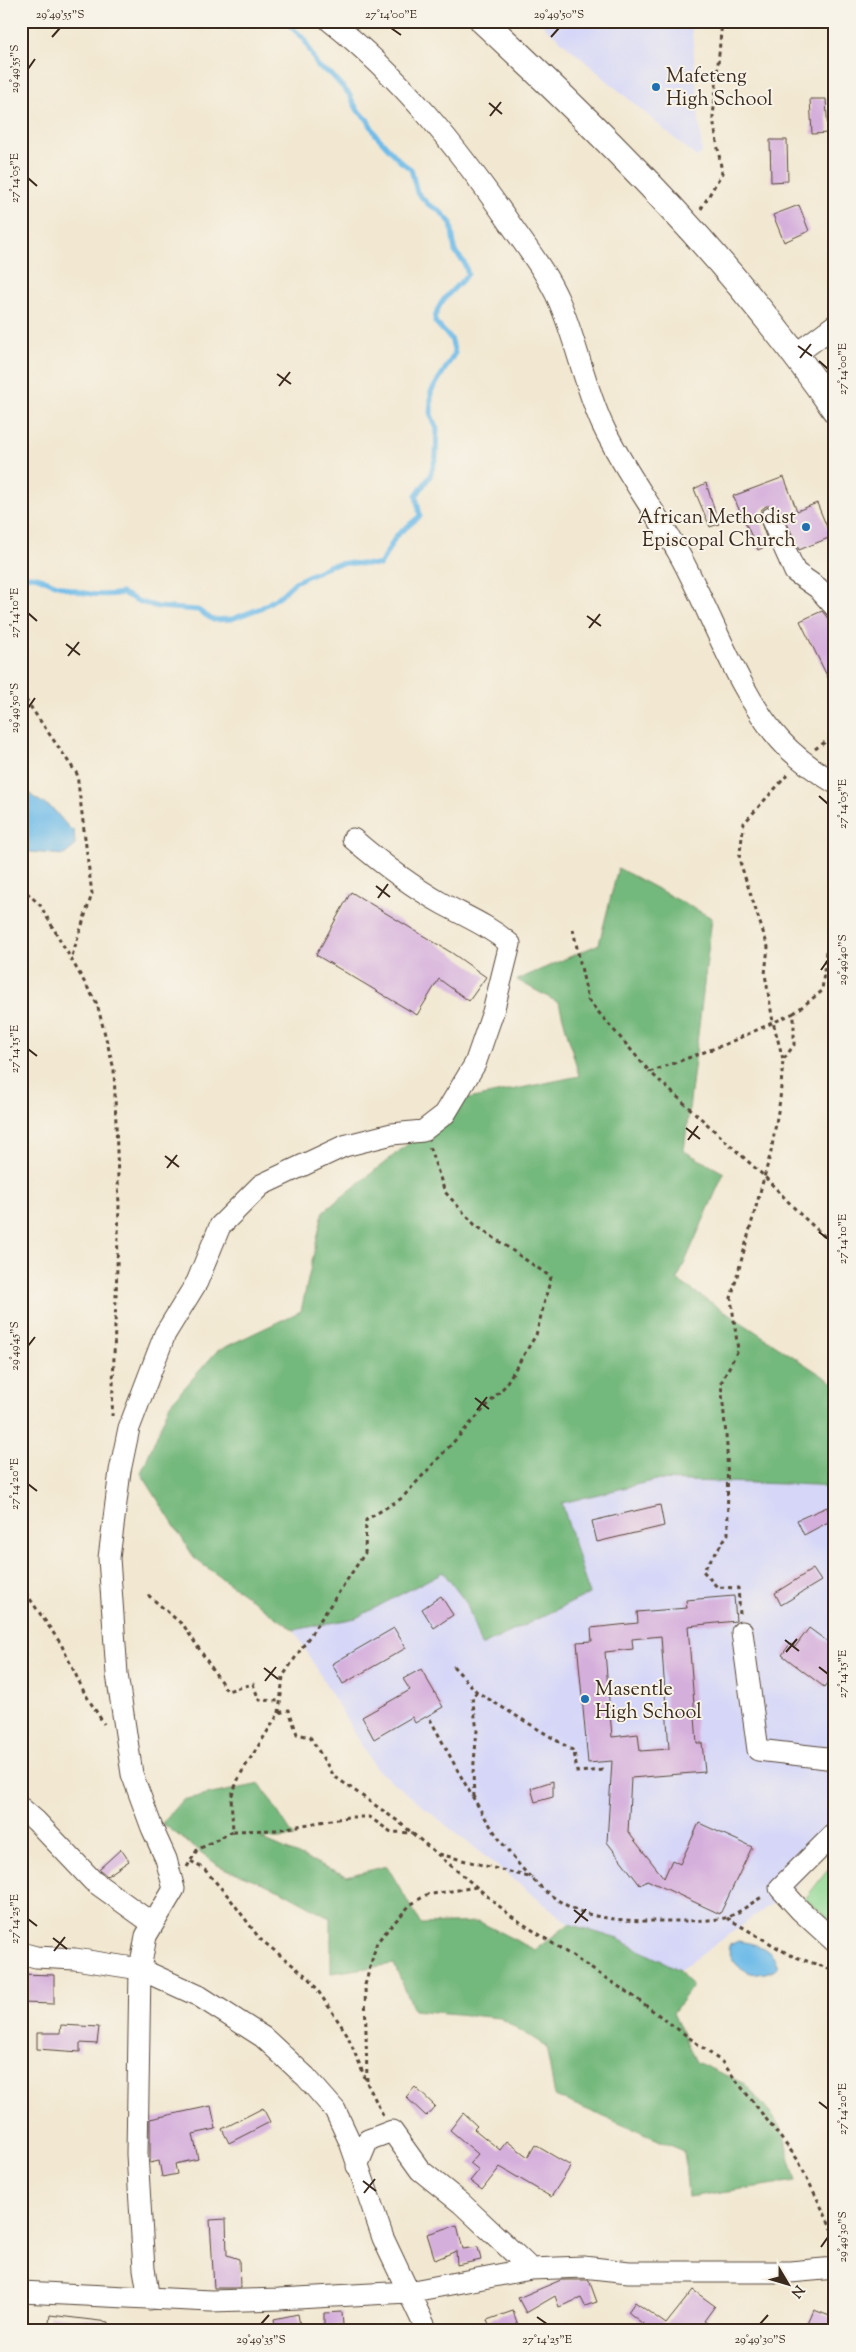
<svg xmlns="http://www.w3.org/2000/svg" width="856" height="2352" viewBox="0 0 856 2352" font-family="'Sorts Mill Goudy',serif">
<rect width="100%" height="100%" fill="#f7f3e8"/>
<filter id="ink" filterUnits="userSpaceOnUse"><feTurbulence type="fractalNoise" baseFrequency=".02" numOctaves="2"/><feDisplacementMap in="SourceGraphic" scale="10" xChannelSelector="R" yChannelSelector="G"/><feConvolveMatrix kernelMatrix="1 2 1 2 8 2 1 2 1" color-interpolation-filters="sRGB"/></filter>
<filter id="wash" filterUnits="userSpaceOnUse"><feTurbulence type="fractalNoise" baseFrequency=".0096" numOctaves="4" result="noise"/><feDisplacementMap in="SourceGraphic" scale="20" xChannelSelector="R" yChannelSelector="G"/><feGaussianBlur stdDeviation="1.12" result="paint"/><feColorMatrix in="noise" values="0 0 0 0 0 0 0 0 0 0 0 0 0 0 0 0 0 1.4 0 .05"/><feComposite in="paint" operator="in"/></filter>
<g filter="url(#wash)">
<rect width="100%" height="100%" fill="#f2e8d2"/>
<!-- built -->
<path fill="#d6d7f8" d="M 538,21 L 691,21 L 702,153 L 696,157 Z
M 656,1480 L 816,1485 L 835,1491 L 835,1836 L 795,1887 L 680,1970 L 618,1939 L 569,1924 L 375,1768 L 294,1630 L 356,1618 L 562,1503 Z"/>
<!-- green -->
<path fill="#8fd892" stroke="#658158" d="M 835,1861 L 835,1923 L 805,1899 Z"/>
<!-- forest -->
<path fill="#73b87c" stroke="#57714d" d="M 618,868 L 712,918 L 684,1151 L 724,1173 L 677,1280 L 835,1384 L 835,1491 L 816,1485 L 656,1480 L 562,1503 L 589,1594 L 481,1646 L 467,1604 L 443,1572 L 356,1618 L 294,1630 L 195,1559 L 141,1473 L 170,1404 L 217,1351 L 301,1311 L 323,1212 L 463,1100 L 579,1076 L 559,1003 L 517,980 L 599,944 Z
M 260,1784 L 294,1837 L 261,1839 L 347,1876 L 387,1866 L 421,1924 L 480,1922 L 535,1950 L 569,1924 L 618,1939 L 680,1970 L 692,1987 L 673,2013 L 696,2062 L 745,2084 L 780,2125 L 796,2181 L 688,2197 L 684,2151 L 555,2096 L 546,2046 L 500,2018 L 414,2010 L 394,1964 L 331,1973 L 331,1918 L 280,1890 L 219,1866 L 162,1823 L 182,1800 Z"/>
<!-- water -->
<path fill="#6ebbe8" stroke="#547283" d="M 21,784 L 33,797 L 53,809 L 70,829 L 74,830 L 75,846 L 64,855 L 21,851 Z
M 738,1941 C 756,1944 772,1947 778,1967 C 757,1982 732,1971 728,1946 Z"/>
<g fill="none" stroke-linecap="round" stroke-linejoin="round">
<!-- stream -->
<path stroke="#6ebbe8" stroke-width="5" d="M 21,577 C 39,574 40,579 55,584 C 77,593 99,598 122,593 L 140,602 L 158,607 L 198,610 L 213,620 L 232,619 L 261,608 L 280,596 L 295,582 L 331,565 L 346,563 L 380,565 L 396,536 L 420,516 L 416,496 L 430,476 L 436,457 L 437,429 L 431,415 L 431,392 L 455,353 L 451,339 L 435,322 C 435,301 456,289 468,274 L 464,262 L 455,252 L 451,223 L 439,210 L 429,205 L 417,192 L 411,169 L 401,162 L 376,135 L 367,119 L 358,111 L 349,94 L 331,74 L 318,67 L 304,39 L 285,21"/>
</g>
<g id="blocks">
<!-- building -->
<path fill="#d5afdc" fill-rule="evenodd" d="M 810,99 L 826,99 L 828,133 L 812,134 Z
M 770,140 L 787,140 L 788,181 L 771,182 Z
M 799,205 L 809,231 L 784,242 L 773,215 Z
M 784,477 L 797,511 L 817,503 L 831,537 L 799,550 L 782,512 L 773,506 L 766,506 L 761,510 L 759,517 L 769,545 L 758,550 L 733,496 Z
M 706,483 L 719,524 L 710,527 L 694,489 Z
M 822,611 L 827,617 L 835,631 L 835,692 L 800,621 Z
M 351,892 L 452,953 L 486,977 L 469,1001 L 439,979 L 417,1015 L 316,955 Z
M 660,1505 L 664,1526 L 597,1542 L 592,1521 Z
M 827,1507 L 832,1520 L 804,1535 L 797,1520 Z
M 813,1569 L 821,1581 L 781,1605 L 775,1593 Z
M 441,1596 L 453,1615 L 434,1628 L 422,1609 Z
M 734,1596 L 736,1621 L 688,1626 L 697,1743 L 702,1743 L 705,1772 L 631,1778 L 628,1832 L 664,1878 L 672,1860 L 680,1864 L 699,1823 L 752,1847 L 720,1914 L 647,1880 L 640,1885 L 607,1842 L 612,1761 L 588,1763 L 577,1642 L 592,1641 L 591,1628 L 638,1623 L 637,1612 L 687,1608 L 686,1600 ZM 661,1636 L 669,1749 L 640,1751 L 638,1734 L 612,1737 L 605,1652 L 633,1649 L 632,1639 Z
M 394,1628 L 406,1648 L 343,1684 L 332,1664 Z
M 809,1628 L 835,1647 L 835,1672 L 824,1687 L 782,1655 L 790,1644 L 795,1647 Z
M 421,1669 L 443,1707 L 415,1723 L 412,1717 L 374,1739 L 362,1717 L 410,1690 L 403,1679 Z
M 553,1781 L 553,1797 L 535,1802 L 531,1788 Z
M 121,1849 L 129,1861 L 107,1876 L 99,1869 Z
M 21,1974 L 54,1975 L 54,2004 L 21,2003 Z
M 61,2025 L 99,2027 L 97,2044 L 80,2043 L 80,2052 L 37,2049 L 37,2033 L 60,2033 Z
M 415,2087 L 435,2106 L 426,2116 L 406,2097 Z
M 211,2106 L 216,2129 L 193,2134 L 198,2159 L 175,2164 L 177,2174 L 162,2177 L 159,2161 L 150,2163 L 150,2119 Z
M 263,2108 L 270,2122 L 229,2143 L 222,2129 Z
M 463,2113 L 477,2126 L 474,2129 L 500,2150 L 507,2141 L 528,2157 L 535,2145 L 571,2166 L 551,2197 L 500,2167 L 482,2190 L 470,2181 L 479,2170 L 470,2163 L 478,2154 L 450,2130 Z
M 226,2219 L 227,2255 L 239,2259 L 240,2288 L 214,2288 L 210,2220 Z
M 457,2225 L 463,2249 L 478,2247 L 481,2260 L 457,2265 L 456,2251 L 435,2260 L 427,2234 Z
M 561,2280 L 589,2280 L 597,2302 L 585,2306 L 581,2298 L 559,2307 L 555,2296 L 526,2313 L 518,2298 Z
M 693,2290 L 715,2306 L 704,2321 L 707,2323 L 701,2331 L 652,2331 L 628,2312 L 635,2302 L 666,2324 Z
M 814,2310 L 835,2318 L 835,2331 L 805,2331 Z
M 513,2311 L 520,2331 L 491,2331 L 487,2320 Z
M 342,2312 L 343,2325 L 324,2327 L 324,2313 Z
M 298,2314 L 301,2331 L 276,2331 L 274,2319 Z
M 50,2315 L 108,2322 L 107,2331 L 48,2331 Z"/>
</g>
</g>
<g filter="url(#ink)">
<use href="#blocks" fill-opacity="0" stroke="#564639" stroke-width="1"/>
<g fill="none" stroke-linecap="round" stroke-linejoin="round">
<!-- minor casing -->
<g stroke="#564639" stroke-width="23">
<path id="minor" d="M 330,21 C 402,78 457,147 509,222 C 526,247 547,273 559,301 C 576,340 584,384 602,424 C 623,469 654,509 678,552 C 710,609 737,692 780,740 C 795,757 815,771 835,783
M 796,354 L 835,325
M 771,518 L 795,572 L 818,588 L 835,607
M 742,1632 L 758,1750 L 835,1759
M 21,1808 L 36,1821 L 93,1881 L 153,1924
M 835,1833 L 780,1888 L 800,1910 L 835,1942
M 21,1953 L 36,1957 L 75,1959 L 140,1969 L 199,1996 L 263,2037 L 306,2077 L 335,2110 L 350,2142 L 383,2238 L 427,2331
M 357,2166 L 368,2140 L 392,2131 L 420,2170 L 461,2203 L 531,2269
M 21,2292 L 211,2301 L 279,2299 L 408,2292 L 531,2269 L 583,2267 L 629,2272 L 790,2272 L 835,2268
M 149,2299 L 144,2269 L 137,2154 L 140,1969 L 146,1936 L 174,1889 L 166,1859 L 152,1828 L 132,1774 L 117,1674 L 109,1558 L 120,1471 L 129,1428 L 165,1334 L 197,1282 L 220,1226 L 261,1185 L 344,1146 L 392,1134 L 423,1131 L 445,1114 L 475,1064 L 493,1012 L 510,944 C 489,926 467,917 443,904 C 411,886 381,863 353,839"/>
</g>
<!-- major casing -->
<g stroke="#564639" stroke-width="28">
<path id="major" d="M 483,21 C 611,140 736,266 835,410"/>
</g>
<!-- path -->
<path stroke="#564639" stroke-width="3" stroke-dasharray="4 4" stroke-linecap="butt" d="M 701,209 L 722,173 L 713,118 L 722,21
M 21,693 L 77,774 L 92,894 L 71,959
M 815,749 L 835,735
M 21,887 L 40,905 L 97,1004 L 114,1069 L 119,1206 L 112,1416
M 573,929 L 588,1000 L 650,1072
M 794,1013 L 726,1044 L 650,1072 L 764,1176 L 799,1213 L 835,1246
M 783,1059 L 773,1022 L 765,974 L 768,947 L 739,859 L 744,823 L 790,772
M 21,1586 L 61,1644 L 84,1692 L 104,1724
M 148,1595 L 184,1626 L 227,1691 L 253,1684 L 259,1700 L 280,1701
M 740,1614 L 738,1588 L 717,1587 L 703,1571 L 728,1534 L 727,1446 L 721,1383 L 738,1350 L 731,1298 L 771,1152 L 780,1100 L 783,1060 L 794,1045 L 794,1013 L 822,991 L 826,952 L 835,919
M 453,1666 L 477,1692 L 574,1751 L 577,1772 L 604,1770
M 279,1713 L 283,1676 L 365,1553 L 366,1520 L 402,1498 L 504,1387 L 536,1335 L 551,1277 L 475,1225 L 445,1192 L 429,1146
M 430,1719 C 462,1777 504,1867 561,1902 C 586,1918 616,1920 645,1921 C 660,1921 716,1922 728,1917 C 741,1912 752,1902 764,1896
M 474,1797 L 473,1773 L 477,1730 L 472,1697 L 477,1692
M 233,1831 L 276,1830 L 348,1817 L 369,1817 L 391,1832 L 413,1833
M 439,1854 L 533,1878
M 191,1861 L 205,1870 L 228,1896 L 260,1939 L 310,1979 L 347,2034 L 368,2085 L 383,2115
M 187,1867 L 197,1850 L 233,1831 L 231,1797 L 240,1775 L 279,1713 L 289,1710 L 297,1734 L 310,1737 L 334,1776 L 399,1822 L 511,1916 L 633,1996 L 722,2062 L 798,2160 L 835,2235
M 727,1918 L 790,1955 L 835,1971
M 367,2081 L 365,1985 L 377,1942 L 410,1905 L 426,1895 L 477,1887"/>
<!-- minor -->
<use href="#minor" stroke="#fff" stroke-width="21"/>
<!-- major -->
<use href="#major" stroke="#fff" stroke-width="26"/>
</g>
</g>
<!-- ticks -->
<path fill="none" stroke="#3b2a1e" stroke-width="2" d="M 391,28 L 401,35M 52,37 L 60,28M 551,37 L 559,28M 28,69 L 35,59M 489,103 L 502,114M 490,116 L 501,102M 28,178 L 37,186M 798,346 L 812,356M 800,358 L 811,344M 819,361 L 828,369M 277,374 L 291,384M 279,386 L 290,372M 28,613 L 37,621M 587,616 L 601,626M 589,628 L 600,614M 66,644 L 80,655M 68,656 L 79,642M 28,708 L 35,698M 819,796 L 828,804M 376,886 L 390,897M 378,898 L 388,884M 821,970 L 828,960M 28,1049 L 37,1056M 686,1128 L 700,1139M 688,1140 L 698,1126M 165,1156 L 179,1167M 167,1168 L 177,1155M 819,1232 L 828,1239M 28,1346 L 35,1337M 475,1398 L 489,1409M 477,1410 L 487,1397M 28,1484 L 37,1491M 785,1640 L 799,1651M 786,1652 L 797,1639M 819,1667 L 828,1674M 264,1668 L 278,1679M 265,1681 L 276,1667M 574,1910 L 588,1921M 28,1919 L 37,1926M 575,1923 L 586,1909M 53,1938 L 67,1949M 54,1951 L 65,1937M 819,2102 L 828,2109M 363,2181 L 376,2191M 364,2193 L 375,2179M 821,2247 L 828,2237M 537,2317 L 547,2324M 261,2324 L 269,2315M 760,2324 L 768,2315"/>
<!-- markers -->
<g fill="#1f6fb2" stroke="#f7f3e8" stroke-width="2">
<circle cx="656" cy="87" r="5"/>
<circle cx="806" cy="527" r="5"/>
<circle cx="585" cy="1699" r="5"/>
</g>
<g text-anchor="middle" stroke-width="4" stroke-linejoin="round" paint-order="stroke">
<!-- poi labels -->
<g font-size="20" fill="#3b2a1e" stroke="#f7f3e8" text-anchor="start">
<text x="666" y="82">Mafeteng<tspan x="666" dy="23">High School</tspan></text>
<text x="796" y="523" text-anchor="end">African Methodist<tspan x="796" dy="23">Episcopal Church</tspan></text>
<text x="595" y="1695">Masentle<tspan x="595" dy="23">High School</tspan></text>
</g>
</g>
<!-- margin -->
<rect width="856" height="2352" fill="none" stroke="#f7f3e8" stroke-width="55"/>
<!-- north arrow -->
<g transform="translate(788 2284) rotate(128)" stroke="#f7f3e8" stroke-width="4" paint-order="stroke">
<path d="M0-4L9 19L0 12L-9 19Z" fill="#3b2a1e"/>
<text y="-8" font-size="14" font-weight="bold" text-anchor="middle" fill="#3b2a1e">N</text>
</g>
<rect x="28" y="28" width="800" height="2296" fill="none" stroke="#3b2a1e" stroke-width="2"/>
<g font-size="12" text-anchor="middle" fill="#3b2a1e">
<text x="60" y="18">29°49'55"S</text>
<text x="391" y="18">27°14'00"E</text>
<text x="559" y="18">29°49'50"S</text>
<text transform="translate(14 69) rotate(-90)" y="4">29°49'55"S</text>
<text transform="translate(14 178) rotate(-90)" y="4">27°14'05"E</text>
<text transform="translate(842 369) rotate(-90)" y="4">27°14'00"E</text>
<text transform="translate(14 613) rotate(-90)" y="4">27°14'10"E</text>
<text transform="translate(14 708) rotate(-90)" y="4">29°49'50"S</text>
<text transform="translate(842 804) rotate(-90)" y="4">27°14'05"E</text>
<text transform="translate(842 960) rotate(-90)" y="4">29°49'40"S</text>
<text transform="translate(14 1049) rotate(-90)" y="4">27°14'15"E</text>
<text transform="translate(842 1239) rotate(-90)" y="4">27°14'10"E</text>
<text transform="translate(14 1346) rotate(-90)" y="4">29°49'45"S</text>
<text transform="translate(14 1484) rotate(-90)" y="4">27°14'20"E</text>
<text transform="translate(842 1674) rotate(-90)" y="4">27°14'15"E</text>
<text transform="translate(14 1919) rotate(-90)" y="4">27°14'25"E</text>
<text transform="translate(842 2109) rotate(-90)" y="4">27°14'20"E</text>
<text transform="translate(842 2237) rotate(-90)" y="4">29°49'30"S</text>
<text x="261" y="2343">29°49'35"S</text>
<text x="547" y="2343">27°14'25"E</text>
<text x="760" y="2343">29°49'30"S</text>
</g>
</svg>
